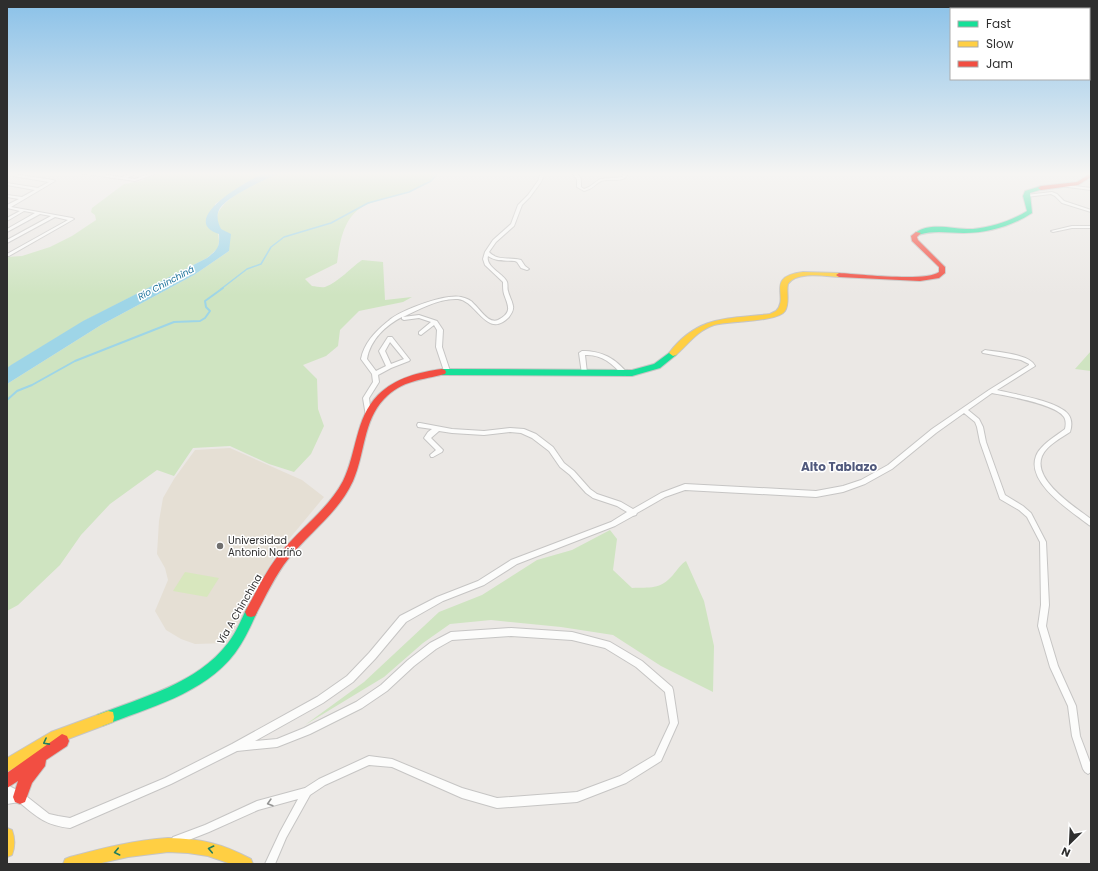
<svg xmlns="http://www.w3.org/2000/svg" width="1098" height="871" viewBox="0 0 1098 871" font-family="Poppins,sans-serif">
<rect width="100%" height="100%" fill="#ebe8e5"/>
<!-- education -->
<path fill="#e5dfd4" d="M 230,448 L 302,480 L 324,497 L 275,556 L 227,643 L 195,644 L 181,639 L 166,630 L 155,611 L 168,580 L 165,568 L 157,554 L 159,521 L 163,498 L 174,479 L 195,450 Z"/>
<!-- green -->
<path fill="#cfe4c1" d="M 158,173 L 265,173 L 246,183 L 215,204 L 219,241 L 218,248 L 207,258 L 84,321 L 7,368 L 7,257 L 22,256 L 50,247 L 72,236 L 96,220 L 95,215 L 91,212 L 92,208 L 124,184 L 141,181 Z
M 280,173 L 436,173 C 431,183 425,185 415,189 C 400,196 384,198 368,204 C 344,214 340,240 337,263 L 305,279 L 312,286 C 316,286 321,288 325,287 C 339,282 350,268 362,260 L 383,262 L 385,300 L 412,297 L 403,302 L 359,311 L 340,330 L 338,346 L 326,356 L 303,365 L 317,379 L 318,409 L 324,426 L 311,454 L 294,472 L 269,464 L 230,446 L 193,448 L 174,476 L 157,470 L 110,504 L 81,535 L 60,565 L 18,605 L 7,611 L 7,384 L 101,325 L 194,275 L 229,251 C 226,243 218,227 217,219 C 217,198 263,180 280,173 Z
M 1091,351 L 1091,371 L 1075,369 Z
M 610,530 L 617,539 L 613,570 L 632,588 C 650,587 660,590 673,575 C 677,570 681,564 686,561 L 704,601 L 714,646 L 713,692 L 661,666 L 613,635 L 561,627 L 491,620 L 450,624 L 423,643 L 384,677 L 305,725 L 364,682 L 439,612 L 482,595 L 537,560 L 572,550 Z"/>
<!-- pitch -->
<path fill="#d8e7be" d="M 185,572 L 219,578 L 207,597 L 173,591 Z"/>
<!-- water -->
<path fill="#9ed5e7" d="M 265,173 L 280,173 C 266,179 225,197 219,210 C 216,217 218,223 221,229 L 231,234 L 229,251 L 194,275 L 101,325 L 7,384 L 7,368 L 11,365 L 83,321 L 207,258 C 217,250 220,248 219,234 C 176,220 250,179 265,173 Z"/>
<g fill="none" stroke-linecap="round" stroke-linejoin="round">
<!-- stream-far1 -->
<path stroke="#9ed5e7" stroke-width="1.5" d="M 221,289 L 247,269 L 261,264 L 271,247 L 284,237 L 331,223 L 368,203 L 409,192 L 431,181 L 438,173"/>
<!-- stream -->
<path stroke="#9ed5e7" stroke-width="2" d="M 7,400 L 17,391 L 32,385 L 75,361 L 174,322 L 200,321 L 205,318 L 210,311 L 206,307 L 205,301 L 223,288"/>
<!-- street casing -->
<g stroke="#c6c5c4" stroke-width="2">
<path id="street" d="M 7,173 L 53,180 L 55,181 L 11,207 L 72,218 L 74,219 L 9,256 L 7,256 L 7,254 L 68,220 L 55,217 L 7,243 L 7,240 L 51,216 L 40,214 L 7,232 L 7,229 L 35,213 L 24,211 L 7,221 L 7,218 L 20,211 L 7,208 L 7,205 L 19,199 L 7,197 L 7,195 L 22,197 L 35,190 L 7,185 L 7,183 L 38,188 L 49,182 L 7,175 Z
M 79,173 L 92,173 L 122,177 L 132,173 L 138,173 L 127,178 L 135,179 L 151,173 L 158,173 L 135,181 Z
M 541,173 L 545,173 L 541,182 L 530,197 L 522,205 L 514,226 L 496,242 L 489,252 C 497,261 510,257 521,260 L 525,266 L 529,269 L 527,270 L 521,268 L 517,262 L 515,261 C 505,260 496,262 488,256 C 485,267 504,274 507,282 C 508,284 507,289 508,291 C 509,296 512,300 513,306 C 514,310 511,314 509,317 C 487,340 477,301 458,299 C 439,298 420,309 403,317 L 419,315 L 437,321 L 443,330 L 442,347 L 450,371 L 447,373 L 444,371 L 436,347 L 437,330 L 434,325 L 421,335 L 419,334 L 419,332 L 431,322 L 419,318 L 404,320 L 402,319 L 402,317 C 386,325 370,340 367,359 L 376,371 L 386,366 L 379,351 L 388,337 L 392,337 L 410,360 L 409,361 L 391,368 L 378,375 L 379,382 L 369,398 L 371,415 L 370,416 L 366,416 L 363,398 L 373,382 L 372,374 L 361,359 C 364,343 375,332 387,322 C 390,320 389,320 392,318 C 406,309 444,294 461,297 C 466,298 471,300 474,304 C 480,309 488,324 498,320 C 513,312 508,306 504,294 C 503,291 503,286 503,282 L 485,265 L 483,259 L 485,252 L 493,240 L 511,224 L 518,205 L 528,195 L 538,181 ZM 390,342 L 404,359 L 391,364 L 385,351 Z
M 572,173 L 576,173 L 581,179 L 581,187 L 584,189 L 589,187 L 600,179 L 622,177 L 623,176 L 623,173 L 627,173 L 627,176 C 621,183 609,178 601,181 C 595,184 593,189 584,191 L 577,187 L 577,179 Z
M 1059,184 L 1091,188 L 1091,190 L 1060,186 L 1059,186 Z
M 1052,192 L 1057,194 L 1064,201 L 1091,210 L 1091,212 L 1062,203 L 1055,196 L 1051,194 L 1026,197 L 1024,196 L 1026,195 Z
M 1072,226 L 1091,226 L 1091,228 L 1072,228 L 1053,232 L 1051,231 Z
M 985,350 C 997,352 1030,354 1035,366 L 997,390 C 1013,394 1058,401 1068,414 C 1072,419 1072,426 1070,432 C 1061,438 1047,445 1042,456 C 1032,480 1075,507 1091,519 L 1091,526 L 1089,525 C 1071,511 1026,483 1036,456 C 1040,445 1056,436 1065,429 C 1066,425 1066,420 1064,417 C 1056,404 1007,396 992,393 L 968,410 L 979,419 L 983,427 L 986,442 L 1005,495 L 1023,506 L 1031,513 L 1046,542 L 1049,605 L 1046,626 L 1058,666 L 1076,706 L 1080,736 L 1091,765 L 1091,772 L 1088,774 L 1085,772 L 1083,769 L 1072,736 L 1068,706 L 1050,667 L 1038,626 L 1041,605 L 1040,542 L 1027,517 L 1019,510 L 1000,499 L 980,442 L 977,427 L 975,422 L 964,413 L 936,433 L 892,469 L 865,484 L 843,492 L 816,497 L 685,490 L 665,497 L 637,513 L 636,515 L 633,516 L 615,526 L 517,564 L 484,585 L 443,601 L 406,622 L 375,659 L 353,682 L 323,703 L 255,741 L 277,739 L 304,728 L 356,702 L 381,685 L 408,660 L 430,643 L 451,632 L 511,628 L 572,632 L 610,642 L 642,661 L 672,687 L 673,690 L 678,723 L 661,761 L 626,783 L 577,802 L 497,808 L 462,798 L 392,767 L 369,765 L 325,785 L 310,795 L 286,838 L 275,864 L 265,864 L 280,832 L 298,799 L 258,810 L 209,832 L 176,845 L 173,843 L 171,840 L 173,837 L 205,825 L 257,801 L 305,788 L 319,779 L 369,756 L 392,759 L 462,788 L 497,798 L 577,792 L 620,776 L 655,755 L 670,723 L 665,692 L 636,667 L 605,648 L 572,640 L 511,636 L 452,640 L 436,649 L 414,666 L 387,691 L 362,708 L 310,734 L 277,747 L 237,751 L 171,784 L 70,828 C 45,825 37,817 19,802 L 7,804 L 7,785 L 21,792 L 49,814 L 58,816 L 70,818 L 165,778 L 232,744 L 317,697 L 347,676 L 369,653 L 400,616 L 437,597 L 478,581 L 511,560 L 611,522 L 627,512 L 617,506 L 593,498 L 586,493 L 570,475 L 560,467 L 549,451 L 532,438 L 521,433 L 510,432 L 484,435 L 452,433 L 439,431 L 431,438 L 443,450 L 442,452 L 433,457 L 431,457 L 430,455 L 436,450 L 424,438 L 428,432 L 432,429 L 418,427 L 417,425 L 418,423 L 420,423 L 452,429 L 484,431 L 510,428 L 524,429 L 536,434 L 553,447 L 564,463 L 574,471 L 590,489 L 597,494 L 621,502 L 633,509 L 661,493 L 685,484 L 816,491 L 843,486 L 861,480 L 888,465 L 932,429 L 989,390 L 1029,365 L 1029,364 L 1021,360 L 983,353 L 982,352 Z
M 582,351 C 602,351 615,358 628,374 L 625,376 L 623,375 C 612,364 602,354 585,355 L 587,373 L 586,374 L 582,374 L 579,353 Z"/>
</g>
<!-- fast casing -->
<g stroke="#c6c5c4" stroke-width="2">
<path id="fast" d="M 1041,186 L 1044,188 L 1043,189 L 1030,193 L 1032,213 C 1012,226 988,233 964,233 C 947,233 935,230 918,235 L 915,233 C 930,221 956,230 973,229 C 992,227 1011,221 1027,211 L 1023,196 L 1025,191 Z
M 673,350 L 677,353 L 676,355 L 660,368 L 632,376 L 442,375 L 438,372 L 442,369 L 632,370 L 654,364 Z
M 251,607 L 255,608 L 257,612 C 251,626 244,641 235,653 C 204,694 148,708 102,726 L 97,725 L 96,720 L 97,715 C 142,697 197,684 228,643 C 236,633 241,620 247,608 Z"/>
</g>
<!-- slow casing -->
<g stroke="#c6c5c4" stroke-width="2">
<path id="slow" d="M 803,272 L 839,273 L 842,275 L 839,277 C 825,276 796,271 788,284 C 786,292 790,303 785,311 C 778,322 729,321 714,325 C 698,330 688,344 676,355 L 673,356 L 669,353 C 698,315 728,319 770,314 L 776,311 C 790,297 764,277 803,272 Z
M 108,711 L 113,712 L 114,717 L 113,722 L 60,742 L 7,772 L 7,758 L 51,732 Z
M 7,828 L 12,830 C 15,838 15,847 12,855 L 7,857 Z
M 168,838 C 202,839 221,843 251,859 L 253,864 L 231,864 L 208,856 L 188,853 L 168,852 L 128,857 L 97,864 L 63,864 L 65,859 L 70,857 C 103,848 135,840 168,838 Z"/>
</g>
<!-- jam casing -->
<g stroke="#c6c5c4" stroke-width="2">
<path id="jam" d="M 1091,173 L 1091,177 L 1078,185 L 1041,190 L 1038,188 L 1041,186 L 1077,182 Z
M 916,232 L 921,233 L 917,237 L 918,240 L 945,267 L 945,273 L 939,278 L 920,281 L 839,277 L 836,275 L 839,273 C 857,274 927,282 939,272 L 939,267 L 912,241 L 911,236 Z
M 442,369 L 445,370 L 446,372 L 445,374 C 422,380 402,380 384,399 C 363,421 365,454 353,481 C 339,512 310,532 289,558 C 275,575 266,596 255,616 L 251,617 L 247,616 L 245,612 L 247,608 C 258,589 267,568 282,551 C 301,528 329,508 343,481 C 357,453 355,418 378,395 C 395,378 419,372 442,369 Z
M 62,734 L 67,736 L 69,741 L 67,746 L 46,760 L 45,766 L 32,783 L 25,802 L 20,804 L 15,802 L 13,797 L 18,781 L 7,788 L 7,773 Z"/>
</g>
<!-- street -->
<use href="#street" fill="#fcfcfb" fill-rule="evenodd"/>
<!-- fast -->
<use href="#fast" fill="#16e098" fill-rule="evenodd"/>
<!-- slow -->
<use href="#slow" fill="#ffcf43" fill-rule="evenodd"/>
<!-- jam -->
<use href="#jam" fill="#f24e42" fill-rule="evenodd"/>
</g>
<!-- one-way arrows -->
<defs><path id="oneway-chevron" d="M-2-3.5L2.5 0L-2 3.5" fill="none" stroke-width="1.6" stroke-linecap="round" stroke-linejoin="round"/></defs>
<g stroke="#237e5e">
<use href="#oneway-chevron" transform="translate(46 742) rotate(152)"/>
<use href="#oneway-chevron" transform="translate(211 849) rotate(-168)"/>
<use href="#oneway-chevron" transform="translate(117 852) rotate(167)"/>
</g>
<use stroke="#959594" href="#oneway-chevron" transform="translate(270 803) rotate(164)"/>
<!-- sky -->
<linearGradient id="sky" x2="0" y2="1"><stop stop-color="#8ac1e8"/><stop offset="0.59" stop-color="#f6f5f3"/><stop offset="1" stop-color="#f6f5f3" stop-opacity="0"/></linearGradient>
<rect width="1098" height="295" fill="url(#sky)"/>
<!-- markers -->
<circle fill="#706f6e" stroke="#fff" stroke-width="1.5" cx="220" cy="546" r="4"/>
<g text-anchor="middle" stroke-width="3" stroke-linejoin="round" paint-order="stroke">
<!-- far-water labels -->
<g font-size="9" font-style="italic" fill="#176e99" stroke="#fff">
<text transform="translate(166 283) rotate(-28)" y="3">Río Chinchiná</text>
</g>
<!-- poi labels -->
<g font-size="10" fill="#2e2e2e" stroke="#fff" text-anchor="start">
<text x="228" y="544">Universidad<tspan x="228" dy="12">Antonio Nariño</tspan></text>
</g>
<!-- street labels -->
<g font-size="10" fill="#2e2e2e" stroke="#fff">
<text transform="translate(239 609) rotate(-60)" y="4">Vía A Chinchina</text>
</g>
<!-- quarter labels -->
<g font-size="12" font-weight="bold" fill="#50597c" stroke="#fff">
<text x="839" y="471">Alto Tablazo</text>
</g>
</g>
<!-- border -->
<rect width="1098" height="871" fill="none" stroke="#2e2e2e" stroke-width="16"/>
<!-- legend -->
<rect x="950" y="8" width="140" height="72" fill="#ffffff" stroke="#ababab"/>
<rect x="958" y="21" width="20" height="6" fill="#16e098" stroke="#ababab"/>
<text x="986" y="28" font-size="12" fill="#2e2e2e">Fast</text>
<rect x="958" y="41" width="20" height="6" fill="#ffcf43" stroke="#ababab"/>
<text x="986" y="48" font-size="12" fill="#2e2e2e">Slow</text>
<rect x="958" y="61" width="20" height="6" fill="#f24e42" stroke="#ababab"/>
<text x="986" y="68" font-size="12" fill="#2e2e2e">Jam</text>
<!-- north arrow -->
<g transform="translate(1070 843) rotate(204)" stroke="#ffffff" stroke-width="3" paint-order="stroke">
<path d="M0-3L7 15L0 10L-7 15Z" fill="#2e2e2e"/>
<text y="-6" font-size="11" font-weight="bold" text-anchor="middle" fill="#2e2e2e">N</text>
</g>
</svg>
